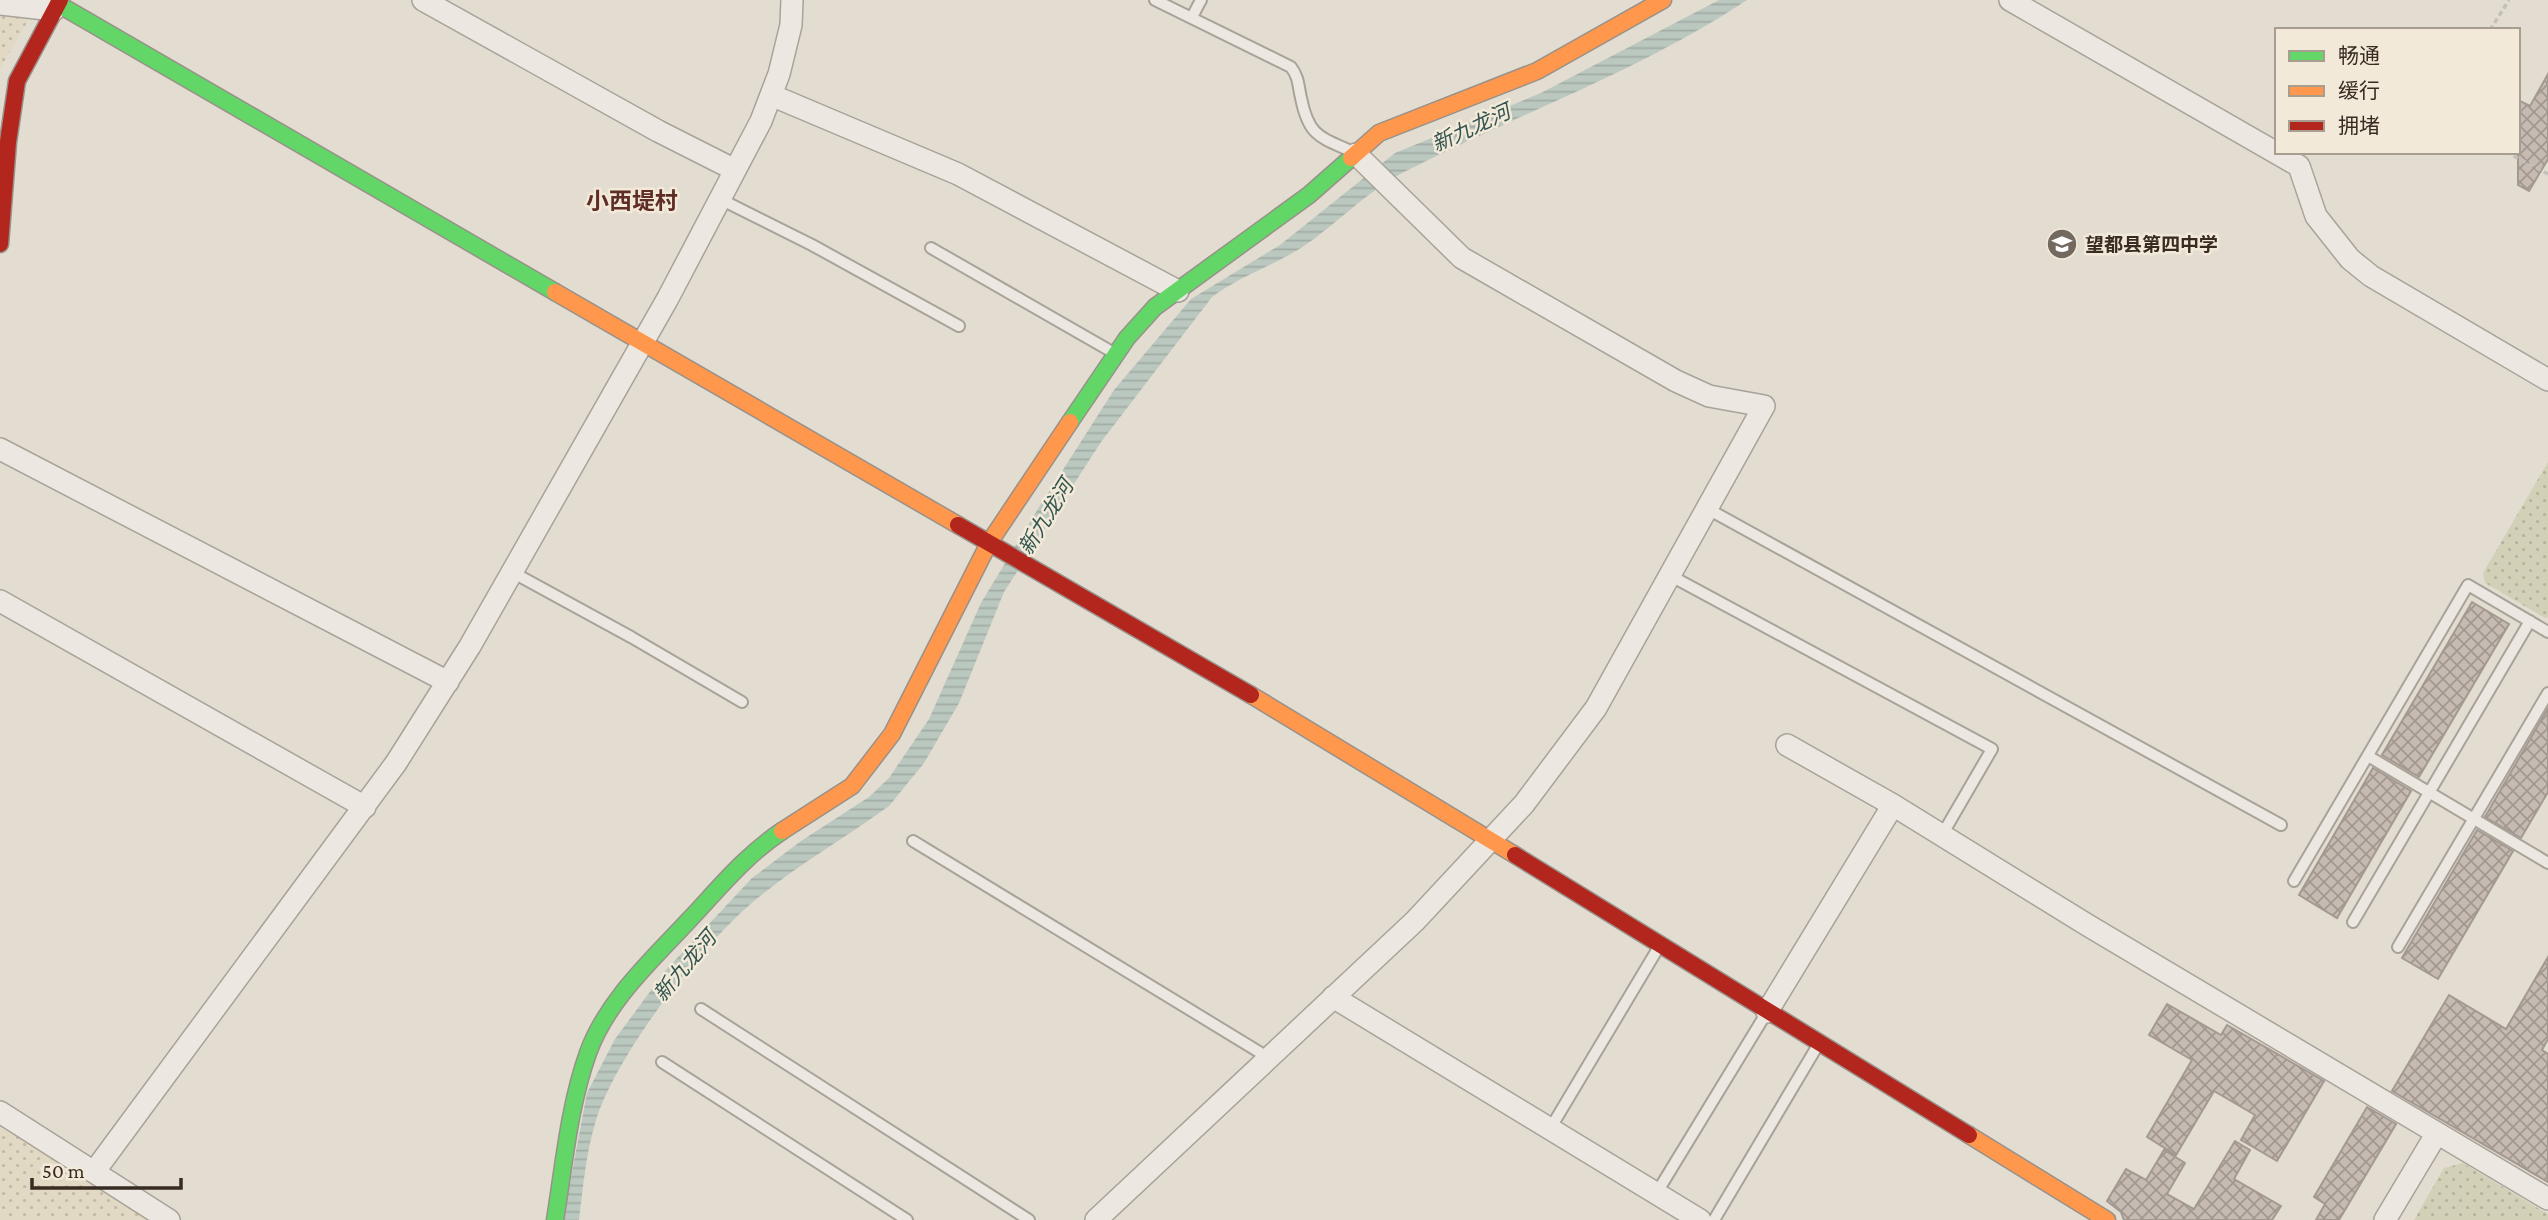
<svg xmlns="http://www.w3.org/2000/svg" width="2548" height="1220" viewBox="0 0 2548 1220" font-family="'Crimson Pro','Noto Sans SC',serif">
<defs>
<pattern id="farmland-dots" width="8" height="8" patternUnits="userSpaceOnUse" patternTransform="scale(1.75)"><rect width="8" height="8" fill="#e1d9c3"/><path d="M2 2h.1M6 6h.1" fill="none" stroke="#c2baa7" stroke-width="1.8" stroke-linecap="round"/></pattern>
<pattern id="grass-dots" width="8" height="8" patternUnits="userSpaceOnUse" patternTransform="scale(1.75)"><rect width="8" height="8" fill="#d2d0b6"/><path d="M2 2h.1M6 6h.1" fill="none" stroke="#b5b39c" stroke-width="1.8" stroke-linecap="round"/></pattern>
<pattern id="water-rules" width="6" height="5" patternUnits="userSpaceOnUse" patternTransform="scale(1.75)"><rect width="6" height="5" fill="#bbc8bf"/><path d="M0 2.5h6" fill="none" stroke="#a1aca4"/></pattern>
<pattern id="building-cross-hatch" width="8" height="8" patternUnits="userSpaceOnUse" patternTransform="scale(1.75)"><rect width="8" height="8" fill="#c6bbb2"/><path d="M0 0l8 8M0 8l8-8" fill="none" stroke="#a29890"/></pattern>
</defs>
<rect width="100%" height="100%" fill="#e3dcd1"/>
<!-- farmland -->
<path fill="url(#farmland-dots)" d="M 0,0 L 40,0 L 0,69 Z
M 0,1125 L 150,1220 L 0,1220 Z"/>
<!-- grass -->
<path fill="url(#grass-dots)" d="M 2548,462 L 2548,617 L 2545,618 L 2485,583 L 2483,573 Z
M 2463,1163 L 2548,1214 L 2548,1220 L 2414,1220 L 2444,1168 Z"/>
<!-- water -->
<path fill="url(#water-rules)" d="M 1719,0 L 1747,0 C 1640,71 1518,114 1404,172 C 1367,191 1336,225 1301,248 C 1272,266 1240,276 1212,297 L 1101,442 L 1004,592 L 959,703 L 924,763 L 889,806 C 845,838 796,866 754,901 C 699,948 618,1052 596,1120 C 586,1153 583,1186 579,1220 L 563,1220 L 587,1093 L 615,1039 L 666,970 L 752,878 L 801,841 L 869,797 L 889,778 L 929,719 L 981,603 L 1036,512 L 1114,390 L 1191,299 L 1280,245 L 1395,153 L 1541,93 Z"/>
<!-- building -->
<path fill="url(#building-cross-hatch)" stroke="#a39990" stroke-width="2" d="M 2548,74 L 2548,159 L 2529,191 L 2518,185 L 2518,100 L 2530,106 Z
M 2472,602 L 2509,624 L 2419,777 L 2382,755 Z
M 2548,708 L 2548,792 L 2521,838 L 2485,817 Z
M 2373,768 L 2411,791 L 2337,918 L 2299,895 Z
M 2477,830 L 2513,851 L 2438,979 L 2402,958 Z
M 2548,957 L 2548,1039 L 2542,1050 L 2548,1054 L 2548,1182 L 2392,1091 L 2449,995 L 2506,1029 Z
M 2167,1004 L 2221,1035 L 2227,1025 L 2324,1081 L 2277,1161 L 2241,1140 L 2255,1115 L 2214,1091 L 2176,1155 L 2147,1137 L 2192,1060 L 2149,1035 Z
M 2367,1107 L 2396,1124 L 2339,1220 L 2316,1220 L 2325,1204 L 2314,1197 Z
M 2235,1141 L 2250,1150 L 2234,1179 L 2281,1206 L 2272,1220 L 2124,1220 L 2121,1212 L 2107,1201 L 2126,1169 L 2146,1180 L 2164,1150 L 2185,1163 L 2167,1194 L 2194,1209 Z"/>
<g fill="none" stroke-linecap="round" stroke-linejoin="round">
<!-- lane casing -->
<g stroke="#a8a299" stroke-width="14">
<path id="lane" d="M 1155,0 L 1291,67 C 1299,78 1298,85 1301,98 C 1309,138 1321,137 1355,153
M 1192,17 L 1201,0
M 720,199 L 812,245 L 959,326
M 931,248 L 1114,353
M 1708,509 L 2281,825
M 512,572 L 631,637 L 742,702
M 1671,576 L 1992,749 L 1942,835
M 2368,756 L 2548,863
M 913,841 L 1269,1058
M 2294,881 L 2468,585 L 2548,632
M 2353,922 L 2530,621
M 2398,947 L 2548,693
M 701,1009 L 1029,1220
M 662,1062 L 907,1220
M 1550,1129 L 1660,945
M 1656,1194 L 1767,1012
M 1714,1220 L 1818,1045"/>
</g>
<!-- street casing -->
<g stroke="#a8a299" stroke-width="24">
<path id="street" d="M 423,0 L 658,131 L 735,170
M 2010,0 L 2299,166 L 2316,216 L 2350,259 L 2371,276 L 2548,380
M 0,4 L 54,10
M 771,95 L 958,174 L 1178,291
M 0,449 L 448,682
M 0,601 L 365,807
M 1787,745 L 1893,805 L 2089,926 L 2548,1199
M 1333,997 L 1700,1220
M 1767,1012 L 1893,805
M 0,1112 L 169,1220
M 94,1172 L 396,763 L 470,646 L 668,298 L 761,121 L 779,74 L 791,25 L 792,0
M 1096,1220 L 1415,921 L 1524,804 L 1596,708 L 1764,406 L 1709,396 L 1676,381 L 1462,258 L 1356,154
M 2385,1220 L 2437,1133"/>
</g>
<!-- fast casing -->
<g stroke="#98918a" stroke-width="19">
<path id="fast" d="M 58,4 L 555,292
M 1070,422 L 1127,338 L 1155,307 L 1309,195 L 1351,158
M 555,1220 C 564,1165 569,1106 588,1053 C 607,1000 653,959 690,919 C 720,887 746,855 782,831"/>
</g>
<!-- slow casing -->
<g stroke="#98918a" stroke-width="19">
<path id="slow" d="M 1351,158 L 1379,133 L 1537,71 L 1663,0
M 555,292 L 958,525
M 1251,695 L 1515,855
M 782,831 L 852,786 L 892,734 L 989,543 L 1070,422
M 1969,1135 L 2107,1220"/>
</g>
<!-- jam casing -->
<g stroke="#98918a" stroke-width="19">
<path id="jam" d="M 0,244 L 8,142 L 17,81 L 60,0
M 958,525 L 1251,695
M 1515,855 L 1969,1135"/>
</g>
<!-- path -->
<path stroke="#c4bfb8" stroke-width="3.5" stroke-dasharray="5 3.5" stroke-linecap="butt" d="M 2490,30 L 2509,0
M 2506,152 L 2548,174"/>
<!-- lane -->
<use href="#lane" stroke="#ece8e1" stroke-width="10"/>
<!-- street -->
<use href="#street" stroke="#ece8e1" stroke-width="21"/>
<!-- fast -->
<use href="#fast" stroke="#63d668" stroke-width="16"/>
<!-- slow -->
<use href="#slow" stroke="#ff974d" stroke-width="16"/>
<!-- jam -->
<use href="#jam" stroke="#b3261e" stroke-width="16"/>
</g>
<!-- icons -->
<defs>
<g id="school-disc" transform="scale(1.575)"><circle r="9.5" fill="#73695f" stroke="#f2e9d9"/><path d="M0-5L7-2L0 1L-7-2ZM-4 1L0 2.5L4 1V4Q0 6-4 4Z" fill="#fff"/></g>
</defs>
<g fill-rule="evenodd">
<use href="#school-disc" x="2062" y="244"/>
</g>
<g text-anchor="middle" stroke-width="5" stroke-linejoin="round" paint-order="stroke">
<!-- poi labels -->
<g font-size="19" font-weight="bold" fill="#372b22" stroke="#f2e9d9" text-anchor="start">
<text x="2085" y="251">望都县第四中学</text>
</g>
<!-- water labels -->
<g font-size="21" font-style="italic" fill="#335550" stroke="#f2e9d9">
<text transform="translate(1471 128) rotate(-25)" y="7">新九龙河</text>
<text transform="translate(1046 517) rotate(-58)" y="7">新九龙河</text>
<text transform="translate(685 966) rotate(-50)" y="7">新九龙河</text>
</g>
<!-- quarter labels -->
<g font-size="23" font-weight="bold" fill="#5e2e26" stroke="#f2e9d9">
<text x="632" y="209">小西堤村</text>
</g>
</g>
<!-- legend -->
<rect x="2275" y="28" width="245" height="126" fill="#f2e9d9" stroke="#a79d90" stroke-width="2"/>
<rect x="2289" y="51" width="35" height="10" fill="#63d668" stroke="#a79d90" stroke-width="2"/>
<text x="2338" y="63" font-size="21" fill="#372b22">畅通</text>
<rect x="2289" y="86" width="35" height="10" fill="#ff974d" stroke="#a79d90" stroke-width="2"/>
<text x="2338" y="98" font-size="21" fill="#372b22">缓行</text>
<rect x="2289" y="121" width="35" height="10" fill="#b3261e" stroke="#a79d90" stroke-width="2"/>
<text x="2338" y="133" font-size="21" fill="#372b22">拥堵</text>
<!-- scale -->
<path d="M32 1178v10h149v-10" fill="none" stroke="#372b22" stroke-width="3.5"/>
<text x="42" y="1178" font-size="21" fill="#372b22" stroke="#f2e9d9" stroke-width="5" paint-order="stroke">50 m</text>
</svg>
